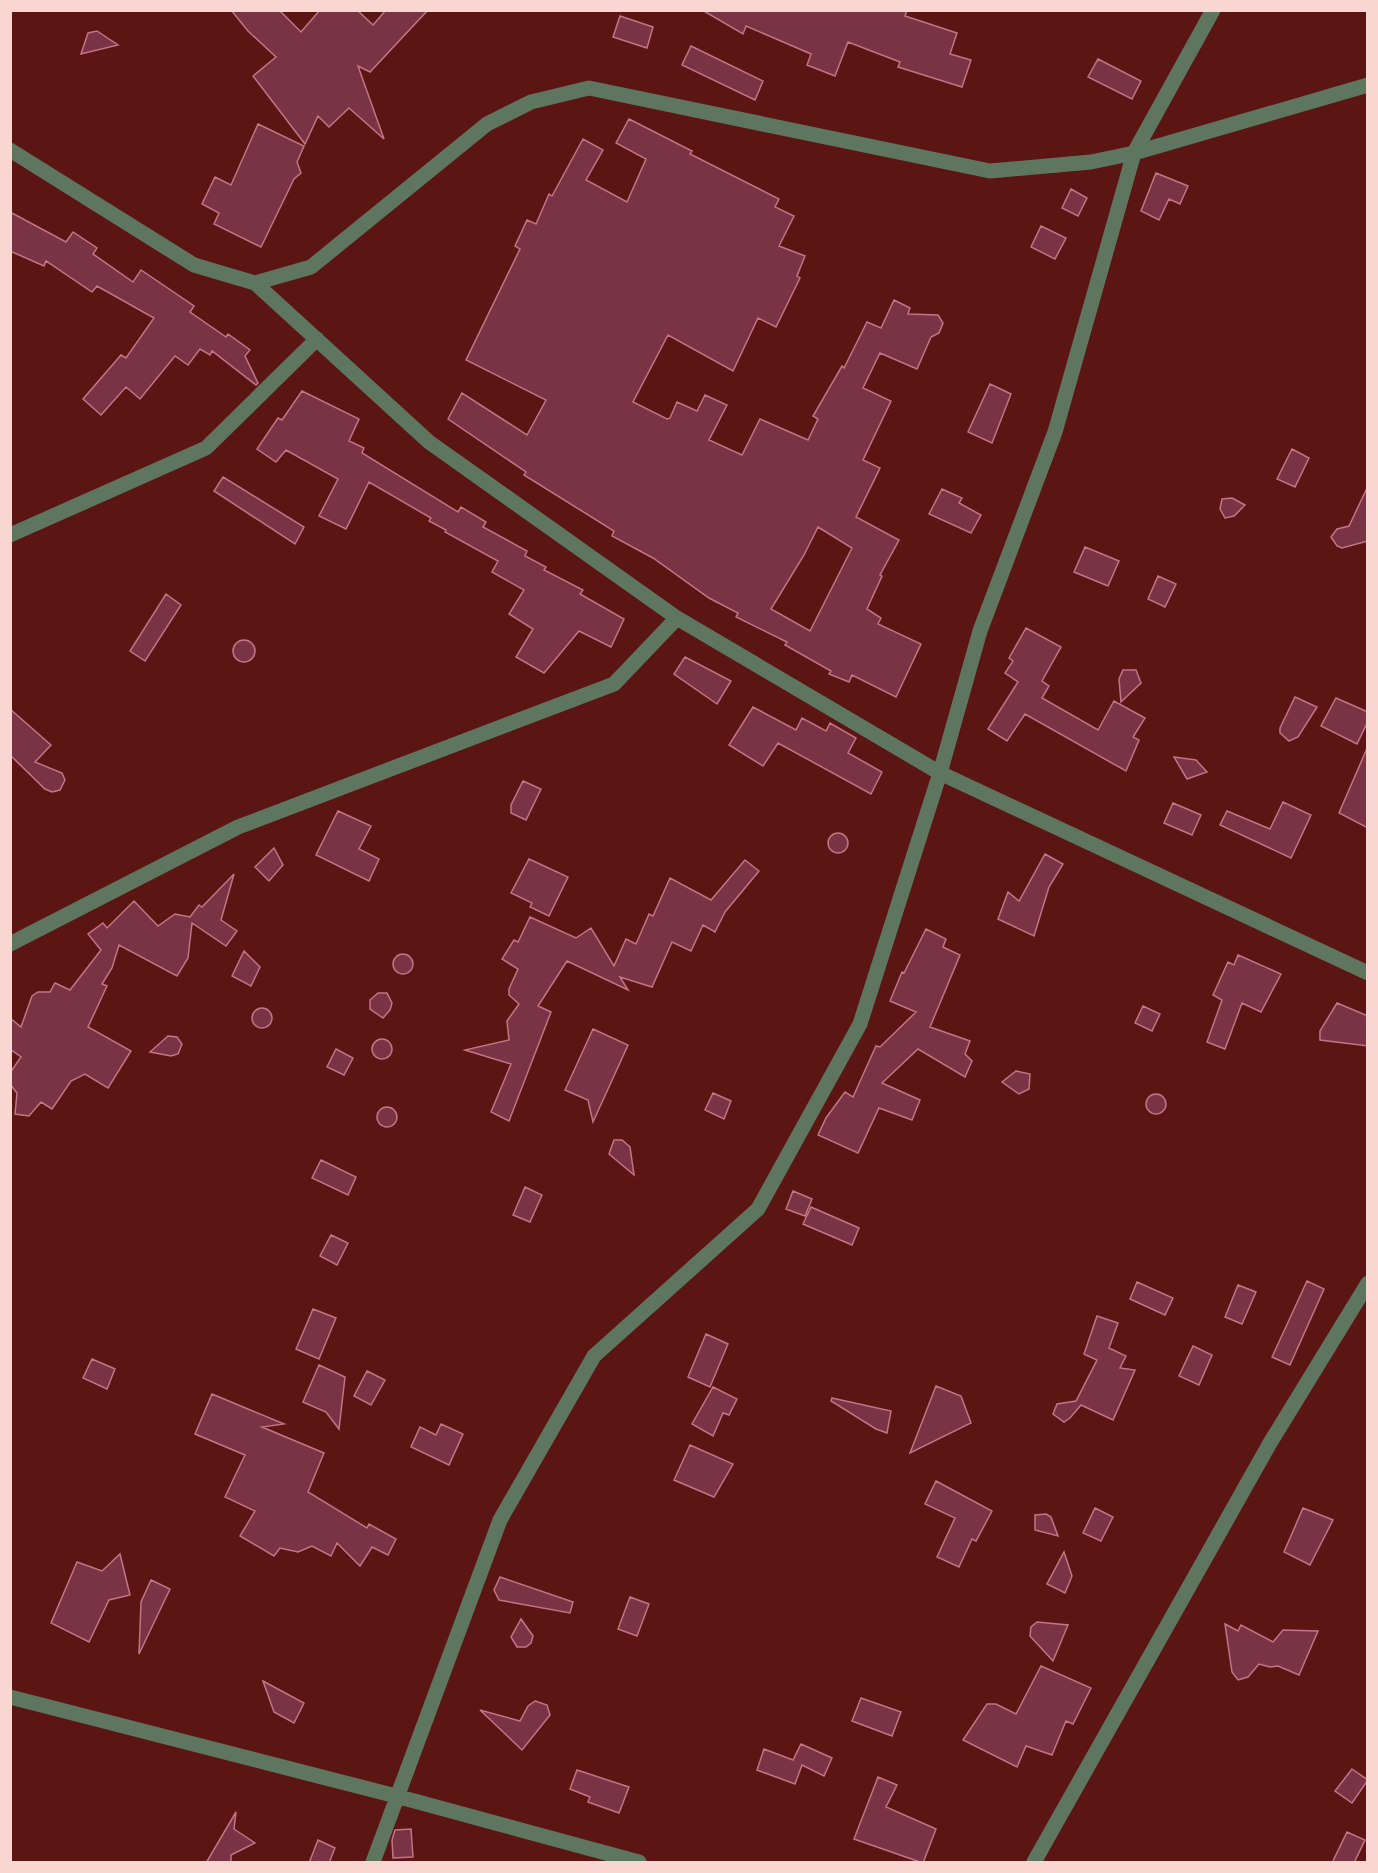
<svg xmlns="http://www.w3.org/2000/svg" width="1378" height="1873" viewBox="0 0 1378 1873" font-family="'Roboto Condensed',sans-serif">
<rect width="100%" height="100%" fill="#5b1614"/>
<!-- building -->
<path fill="#7a3345" stroke="#c37485" stroke-width="1.5" fill-rule="evenodd" d="M 231,10 L 279,10 L 301,32 L 320,10 L 357,10 L 373,25 L 386,10 L 428,10 L 370,72 L 358,66 L 384,139 L 349,108 L 329,127 L 318,116 L 305,144 L 253,76 L 276,57 L 248,31 Z
M 702,10 L 907,10 L 905,16 L 957,33 L 950,54 L 971,60 L 962,87 L 898,67 L 900,62 L 848,42 L 835,76 L 807,65 L 811,54 L 746,26 L 743,34 Z
M 620,16 L 653,27 L 647,48 L 613,37 Z
M 97,31 L 118,45 L 81,54 L 88,33 Z
M 691,46 L 763,81 L 755,100 L 682,65 Z
M 1098,59 L 1141,81 L 1132,99 L 1088,77 Z
M 629,119 L 692,151 L 690,154 L 779,199 L 775,207 L 794,216 L 779,246 L 805,256 L 797,276 L 800,278 L 776,327 L 758,318 L 733,371 L 668,335 L 633,402 L 667,419 L 670,418 L 677,402 L 697,411 L 705,395 L 727,405 L 709,440 L 742,455 L 760,419 L 808,440 L 818,419 L 813,416 L 842,366 L 844,368 L 867,322 L 881,328 L 894,300 L 910,308 L 908,314 L 938,315 L 943,323 L 939,333 L 931,337 L 917,369 L 880,353 L 863,388 L 891,401 L 863,460 L 880,468 L 856,517 L 899,540 L 880,575 L 882,576 L 867,609 L 881,618 L 878,624 L 921,644 L 896,697 L 852,675 L 849,682 L 829,674 L 831,671 L 785,645 L 787,642 L 736,617 L 738,613 L 709,598 L 653,558 L 612,536 L 614,531 L 524,475 L 526,472 L 448,419 L 462,393 L 527,435 L 546,400 L 466,360 L 520,249 L 515,246 L 527,220 L 536,224 L 549,194 L 552,196 L 583,139 L 603,150 L 586,180 L 627,202 L 646,159 L 616,143 ZM 818,527 L 852,548 L 810,631 L 771,609 L 804,555 Z
M 258,124 L 304,146 L 297,162 L 301,173 L 294,179 L 261,247 L 214,224 L 219,213 L 202,204 L 215,177 L 231,185 Z
M 1156,173 L 1188,186 L 1180,204 L 1169,199 L 1159,220 L 1141,211 Z
M 1071,189 L 1087,198 L 1078,216 L 1062,208 Z
M 10,212 L 66,242 L 73,232 L 97,248 L 93,254 L 133,282 L 141,270 L 194,306 L 190,312 L 226,337 L 228,334 L 250,350 L 245,356 L 258,383 L 256,385 L 212,351 L 210,355 L 200,349 L 188,365 L 175,356 L 140,399 L 126,387 L 101,415 L 83,399 L 121,355 L 126,358 L 154,318 L 97,286 L 92,292 L 46,261 L 44,266 L 10,251 Z
M 1041,226 L 1066,238 L 1055,259 L 1031,247 Z
M 990,384 L 1011,394 L 992,443 L 968,432 Z
M 302,391 L 359,419 L 349,441 L 364,448 L 362,453 L 458,512 L 461,507 L 486,522 L 483,527 L 527,551 L 525,556 L 546,567 L 544,570 L 583,590 L 580,594 L 624,619 L 611,647 L 579,631 L 544,673 L 516,657 L 533,629 L 509,614 L 524,590 L 492,572 L 498,561 L 445,532 L 446,530 L 429,521 L 431,518 L 369,482 L 346,529 L 319,516 L 338,479 L 286,450 L 276,462 L 257,449 L 278,418 L 282,420 Z
M 1292,449 L 1309,458 L 1295,487 L 1277,479 Z
M 223,477 L 304,527 L 295,544 L 214,491 Z
M 1368,486 L 1368,541 L 1342,548 L 1337,546 L 1331,537 L 1337,529 L 1349,526 Z
M 942,489 L 962,498 L 959,503 L 981,515 L 971,533 L 929,514 Z
M 1232,498 L 1245,505 L 1234,516 L 1225,518 L 1220,509 L 1222,499 Z
M 1085,547 L 1119,561 L 1108,586 L 1074,572 Z
M 1158,576 L 1176,584 L 1165,607 L 1148,599 Z
M 166,594 L 181,605 L 145,661 L 130,651 Z
M 1026,628 L 1061,647 L 1042,681 L 1049,686 L 1042,698 L 1098,730 L 1114,701 L 1145,718 L 1133,737 L 1139,740 L 1126,771 L 1025,714 L 1007,741 L 988,729 L 1018,682 L 1005,673 L 1013,661 L 1009,658 Z
M233 651a11 11 0 1 1 22 0a11 11 0 1 1-22 0Z
M 685,657 L 731,681 L 717,704 L 674,674 Z
M 1123,670 L 1136,670 L 1141,683 L 1121,702 L 1119,679 Z
M 1295,697 L 1317,707 L 1298,737 L 1289,741 L 1280,733 L 1280,728 Z
M 1336,698 L 1368,712 L 1368,721 L 1357,744 L 1321,726 Z
M 753,707 L 796,730 L 802,718 L 826,731 L 830,723 L 856,738 L 848,753 L 882,772 L 871,794 L 778,743 L 763,766 L 729,745 Z
M 10,709 L 51,745 L 35,762 L 62,773 L 65,780 L 60,790 L 52,792 L 45,789 L 10,755 Z
M 1368,746 L 1368,828 L 1339,813 Z
M 1174,757 L 1196,760 L 1207,772 L 1187,779 Z
M 523,781 L 541,789 L 526,820 L 511,813 L 511,805 Z
M 1283,802 L 1311,815 L 1291,858 L 1220,825 L 1227,811 L 1270,829 Z
M 1173,803 L 1201,815 L 1192,835 L 1164,823 Z
M 338,811 L 371,826 L 359,849 L 379,859 L 369,881 L 316,855 Z
M828 843a10 10 0 1 1 20 0a10 10 0 1 1-20 0Z
M 274,848 L 283,865 L 269,881 L 255,867 Z
M 1045,854 L 1063,864 L 1049,887 L 1034,936 L 998,919 L 1008,892 L 1019,901 Z
M 529,859 L 568,877 L 549,916 L 530,907 L 532,903 L 511,893 Z
M 745,860 L 759,871 L 725,912 L 715,932 L 703,925 L 691,951 L 672,942 L 652,987 L 620,977 L 628,990 L 567,961 L 538,1006 L 551,1012 L 509,1121 L 491,1112 L 511,1064 L 465,1050 L 509,1040 L 507,1021 L 519,1004 L 509,995 L 509,989 L 518,969 L 502,959 L 514,940 L 518,942 L 530,917 L 576,938 L 591,928 L 614,966 L 626,939 L 636,944 L 649,914 L 653,916 L 670,878 L 711,900 Z
M 234,874 L 221,920 L 237,931 L 226,946 L 192,923 L 188,958 L 177,976 L 119,945 L 112,968 L 102,984 L 107,986 L 88,1027 L 131,1051 L 108,1088 L 85,1074 L 71,1081 L 52,1109 L 41,1102 L 29,1116 L 15,1114 L 17,1093 L 10,1084 L 10,1073 L 21,1057 L 10,1049 L 10,1018 L 21,1027 L 32,996 L 38,992 L 50,992 L 55,983 L 70,990 L 101,950 L 88,934 L 103,923 L 107,928 L 134,901 L 158,926 L 175,914 L 190,917 L 199,905 L 202,907 Z
M 926,929 L 946,939 L 943,947 L 960,955 L 930,1027 L 970,1041 L 965,1054 L 972,1061 L 965,1077 L 918,1049 L 882,1083 L 920,1100 L 912,1120 L 879,1108 L 858,1153 L 818,1135 L 826,1118 L 845,1092 L 853,1097 L 876,1046 L 880,1047 L 916,1012 L 890,1001 L 902,972 L 904,973 Z
M 244,951 L 260,967 L 251,986 L 232,976 Z
M393 964a10 10 0 1 1 20 0a10 10 0 1 1-20 0Z
M 1238,955 L 1281,974 L 1261,1012 L 1242,1003 L 1225,1049 L 1207,1042 L 1222,1000 L 1213,995 L 1228,962 L 1234,965 Z
M 378,993 L 387,993 L 392,1003 L 390,1010 L 383,1018 L 370,1009 L 370,1000 Z
M 1337,1003 L 1368,1016 L 1368,1046 L 1320,1040 L 1320,1031 Z
M 1143,1006 L 1160,1014 L 1152,1031 L 1135,1023 Z
M252 1018a10 10 0 1 1 20 0a10 10 0 1 1-20 0Z
M 593,1029 L 628,1045 L 593,1122 L 588,1100 L 565,1090 Z
M 168,1036 L 177,1037 L 182,1044 L 178,1054 L 171,1056 L 150,1052 Z
M372 1049a10 10 0 1 1 20 0a10 10 0 1 1-20 0Z
M 336,1049 L 353,1058 L 344,1075 L 327,1067 Z
M 1016,1071 L 1030,1074 L 1029,1089 L 1019,1094 L 1002,1082 Z
M 713,1093 L 731,1101 L 724,1119 L 705,1110 Z
M1146 1104a10 10 0 1 1 20 0a10 10 0 1 1-20 0Z
M377 1117a10 10 0 1 1 20 0a10 10 0 1 1-20 0Z
M 614,1140 L 622,1140 L 630,1147 L 634,1175 L 609,1154 Z
M 321,1160 L 356,1177 L 348,1195 L 312,1178 Z
M 525,1187 L 542,1195 L 530,1222 L 513,1215 Z
M 793,1191 L 812,1199 L 805,1216 L 786,1209 Z
M 811,1207 L 859,1228 L 852,1245 L 803,1224 Z
M 331,1235 L 348,1243 L 337,1265 L 320,1256 Z
M 1307,1281 L 1324,1289 L 1290,1365 L 1272,1357 Z
M 1137,1282 L 1173,1298 L 1165,1315 L 1130,1299 Z
M 1238,1285 L 1256,1292 L 1242,1324 L 1225,1317 Z
M 313,1309 L 336,1318 L 319,1359 L 296,1349 Z
M 1097,1316 L 1118,1323 L 1109,1348 L 1126,1356 L 1120,1368 L 1135,1370 L 1113,1420 L 1081,1405 L 1070,1418 L 1064,1422 L 1053,1414 L 1057,1404 L 1076,1401 L 1097,1360 L 1084,1354 Z
M 706,1334 L 728,1344 L 710,1387 L 688,1377 Z
M 1193,1346 L 1212,1355 L 1199,1385 L 1179,1376 Z
M 92,1359 L 115,1369 L 107,1389 L 83,1378 Z
M 319,1365 L 345,1377 L 339,1429 L 326,1412 L 303,1402 Z
M 367,1371 L 385,1380 L 371,1405 L 354,1396 Z
M 936,1386 L 961,1396 L 971,1423 L 910,1453 Z
M 713,1387 L 737,1399 L 729,1415 L 723,1413 L 713,1436 L 692,1424 Z
M 212,1394 L 284,1424 L 262,1427 L 324,1453 L 308,1492 L 367,1528 L 369,1524 L 396,1539 L 388,1555 L 372,1547 L 360,1566 L 337,1543 L 331,1556 L 312,1546 L 298,1552 L 280,1548 L 274,1556 L 240,1536 L 255,1511 L 225,1497 L 245,1455 L 195,1434 Z
M 832,1398 L 891,1411 L 887,1433 L 876,1429 L 831,1401 Z
M 441,1424 L 463,1434 L 449,1465 L 411,1447 L 420,1427 L 436,1435 Z
M 690,1445 L 733,1464 L 714,1497 L 674,1480 Z
M 936,1481 L 992,1511 L 976,1541 L 972,1539 L 959,1567 L 937,1557 L 955,1518 L 925,1504 Z
M 1095,1508 L 1113,1517 L 1101,1541 L 1083,1533 Z
M 1303,1508 L 1333,1520 L 1310,1565 L 1284,1552 Z
M 1046,1514 L 1051,1517 L 1058,1536 L 1035,1530 L 1035,1515 Z
M 1064,1552 L 1072,1576 L 1065,1593 L 1047,1584 Z
M 120,1554 L 130,1595 L 109,1600 L 89,1642 L 51,1623 L 77,1562 L 102,1571 Z
M 500,1577 L 573,1602 L 570,1613 L 499,1600 L 494,1590 Z
M 151,1580 L 170,1589 L 139,1654 L 141,1602 Z
M 630,1597 L 649,1604 L 637,1636 L 618,1629 Z
M 521,1619 L 533,1636 L 531,1643 L 526,1647 L 517,1647 L 511,1637 Z
M 1037,1622 L 1068,1625 L 1053,1661 L 1030,1636 L 1031,1627 Z
M 1225,1624 L 1238,1631 L 1241,1625 L 1273,1642 L 1283,1630 L 1318,1631 L 1299,1675 L 1278,1666 L 1270,1667 L 1259,1664 L 1248,1677 L 1238,1680 L 1232,1672 Z
M 1041,1666 L 1091,1688 L 1073,1724 L 1066,1721 L 1052,1755 L 1026,1746 L 1017,1767 L 963,1740 L 987,1704 L 996,1704 L 1016,1714 Z
M 263,1681 L 304,1703 L 294,1723 L 274,1712 Z
M 861,1698 L 901,1712 L 892,1736 L 852,1721 Z
M 535,1701 L 547,1705 L 550,1715 L 522,1750 L 480,1710 L 520,1721 L 528,1706 Z
M 801,1744 L 832,1758 L 824,1776 L 802,1765 L 795,1784 L 757,1770 L 764,1749 L 793,1760 Z
M 1352,1769 L 1368,1780 L 1352,1803 L 1335,1791 Z
M 577,1770 L 629,1787 L 619,1813 L 588,1802 L 590,1797 L 570,1789 Z
M 878,1777 L 897,1785 L 886,1807 L 936,1829 L 923,1863 L 854,1839 Z
M 236,1812 L 234,1829 L 255,1843 L 231,1855 L 231,1863 L 206,1863 Z
M 411,1829 L 413,1857 L 393,1858 L 392,1840 L 395,1830 Z
M 1347,1832 L 1365,1840 L 1354,1863 L 1332,1863 Z
M 318,1840 L 335,1848 L 329,1863 L 309,1863 Z"/>
<g fill="none" stroke-linecap="round" stroke-linejoin="round">
<!-- minor -->
<path stroke="#5e765f" stroke-width="15" d="M 10,150 L 194,265 L 255,283 L 311,267 L 487,124 L 531,102 L 589,88 L 990,171 L 1091,162 L 1134,153 L 1368,85
M 255,283 L 429,442 L 677,618 L 940,773 L 1368,973
M 10,535 L 206,448 L 317,339
M 10,944 L 238,827 L 614,684 L 677,618
M 10,1697 L 396,1796 L 639,1862
M 373,1862 L 500,1520 L 594,1356 L 758,1209 L 860,1024 L 940,773 L 980,631 L 1055,432 L 1134,153 L 1213,10
M 1034,1862 L 1270,1443 L 1368,1283"/>
</g>
<!-- border -->
<rect width="1378" height="1873" fill="none" stroke="#fad6d2" stroke-width="24"/>
</svg>
